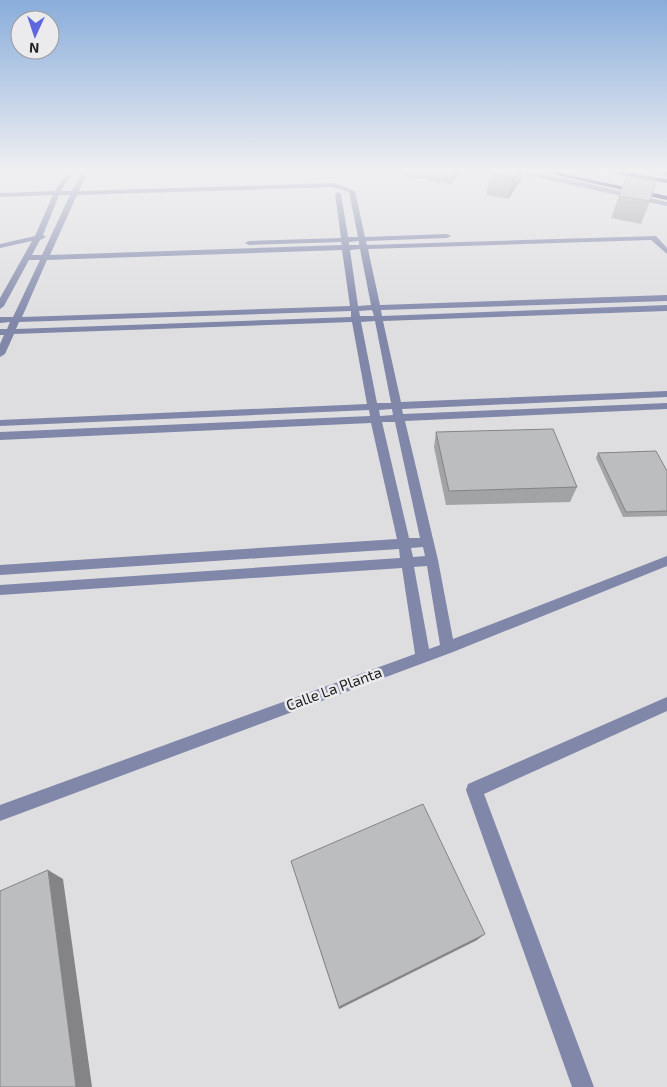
<svg xmlns="http://www.w3.org/2000/svg" width="667" height="1087" viewBox="0 0 667 1087" font-family="'Exo 2',sans-serif">
<rect width="100%" height="100%" fill="#dedee1"/>
<g fill="none" stroke-linecap="round" stroke-linejoin="round">
<!-- minor -->
<path fill="#8087a9" fill-rule="evenodd" d="M 68,170 L 74,170 L 61,191 L 72,191 L 82,170 L 88,170 L 79,191 L 334,183 L 355,191 L 365,237 L 447,234 L 451,236 L 447,238 L 366,241 L 367,245 L 656,236 L 667,248 L 667,254 L 651,240 L 368,249 L 380,305 L 667,295 L 667,301 L 381,310 L 382,316 L 667,305 L 667,311 L 383,321 L 401,402 L 667,391 L 667,397 L 402,409 L 403,414 L 667,403 L 667,409 L 405,421 L 438,560 L 453,639 L 667,556 L 667,566 L 453,652 L 0,821 L 0,805 L 415,654 L 402,568 L 0,595 L 0,585 L 400,558 L 399,549 L 0,575 L 0,565 L 397,539 L 371,423 L 0,440 L 0,432 L 370,416 L 369,410 L 0,426 L 0,420 L 367,404 L 352,322 L 14,334 L 5,354 L 0,357 L 0,344 L 4,335 L 0,335 L 0,329 L 7,329 L 10,322 L 0,323 L 0,317 L 13,317 L 40,260 L 29,260 L 4,306 L 0,309 L 0,298 L 32,241 L 0,248 L 0,244 L 35,236 L 53,195 L 0,197 L 0,193 L 55,191 ZM 333,187 L 349,192 L 358,237 L 348,237 L 341,194 L 338,192 L 335,194 L 341,238 L 249,241 L 245,243 L 249,245 L 341,242 L 342,245 L 50,255 L 77,195 ZM 59,195 L 70,195 L 42,255 L 32,255 L 40,240 L 46,237 L 43,235 ZM 359,241 L 359,245 L 349,245 L 349,242 ZM 360,249 L 371,305 L 358,306 L 350,250 ZM 342,250 L 350,306 L 22,317 L 47,260 ZM 372,310 L 374,316 L 360,316 L 359,311 ZM 351,311 L 351,317 L 16,329 L 19,322 ZM 375,321 L 391,403 L 377,403 L 361,322 ZM 392,409 L 393,415 L 380,416 L 379,410 ZM 382,422 L 395,422 L 420,538 L 409,538 ZM 423,547 L 425,556 L 413,557 L 411,548 ZM 427,566 L 440,645 L 429,649 L 414,567 Z
M 504,170 L 515,170 L 568,179 L 667,202 L 667,206 Z
M 640,170 L 667,172 L 667,176 L 643,172 Z
M 667,697 L 667,711 L 484,794 L 594,1087 L 572,1087 L 466,790 L 468,784 Z"/>
<!-- highway -->
<path fill="#212265" fill-rule="evenodd" d="M 534,170 L 546,170 L 667,196 L 667,200 Z
M 596,170 L 611,170 L 667,179 L 667,183 Z"/>
</g>
<!-- wall -->
<path fill="#a2a3a4" d="M 405,170 L 463,170 L 450,184 L 404,176 Z
M 493,170 L 521,180 L 508,199 L 486,195 L 490,174 Z
M 619,196 L 650,201 L 641,224 L 611,218 Z
M 436,432 L 577,487 L 570,502 L 446,505 L 434,447 Z
M 598,453 L 667,471 L 667,516 L 623,517 L 596,458 Z
M 291,861 L 477,940 L 339,1009 L 294,870 Z"/>
<!-- shaded-wall -->
<path fill="#848486" d="M 452,170 L 463,170 L 450,184 Z
M 518,170 L 523,170 L 521,180 L 508,199 L 512,177 Z
M 48,870 L 63,879 L 92,1087 L 76,1087 Z
M 485,934 L 477,940 L 339,1009 L 339,1007 Z"/>
<!-- building -->
<path fill="#bcbdbf" stroke="#848486" d="M 493,170 L 518,170 L 512,177 L 490,174 Z
M 627,176 L 656,182 L 650,201 L 619,196 Z
M 553,429 L 577,487 L 449,491 L 436,432 Z
M 656,451 L 667,471 L 667,511 L 626,512 L 598,453 Z
M 423,804 L 485,934 L 339,1007 L 291,861 Z
M 48,870 L 76,1087 L 0,1087 L 0,891 Z"/>
<!-- sky -->
<linearGradient id="sky" x2="0" y2="1"><stop stop-color="#89addb"/><stop offset="0.53" stop-color="#f0f0f2"/><stop offset="1" stop-color="#f0f0f2" stop-opacity="0"/></linearGradient>
<rect width="667" height="322" fill="url(#sky)"/>
<g text-anchor="middle" stroke-width="5" stroke-linejoin="round" paint-order="stroke">
<!-- street labels -->
<g font-size="15" fill="#222223" stroke="#ebebee">
<text transform="translate(334 689) rotate(-20)" y="5">Calle La Planta</text>
</g>
</g>
<!-- north arrow -->
<g transform="translate(35 35) rotate(183)"><circle r="24" fill="#ebebee" stroke="#9b9b9d"/>
<path d="M0-4L9 19L0 12L-9 19Z" fill="#5f67df"/>
<text y="-8" font-size="14" font-weight="bold" text-anchor="middle" fill="#222223">N</text>
</g>
</svg>
